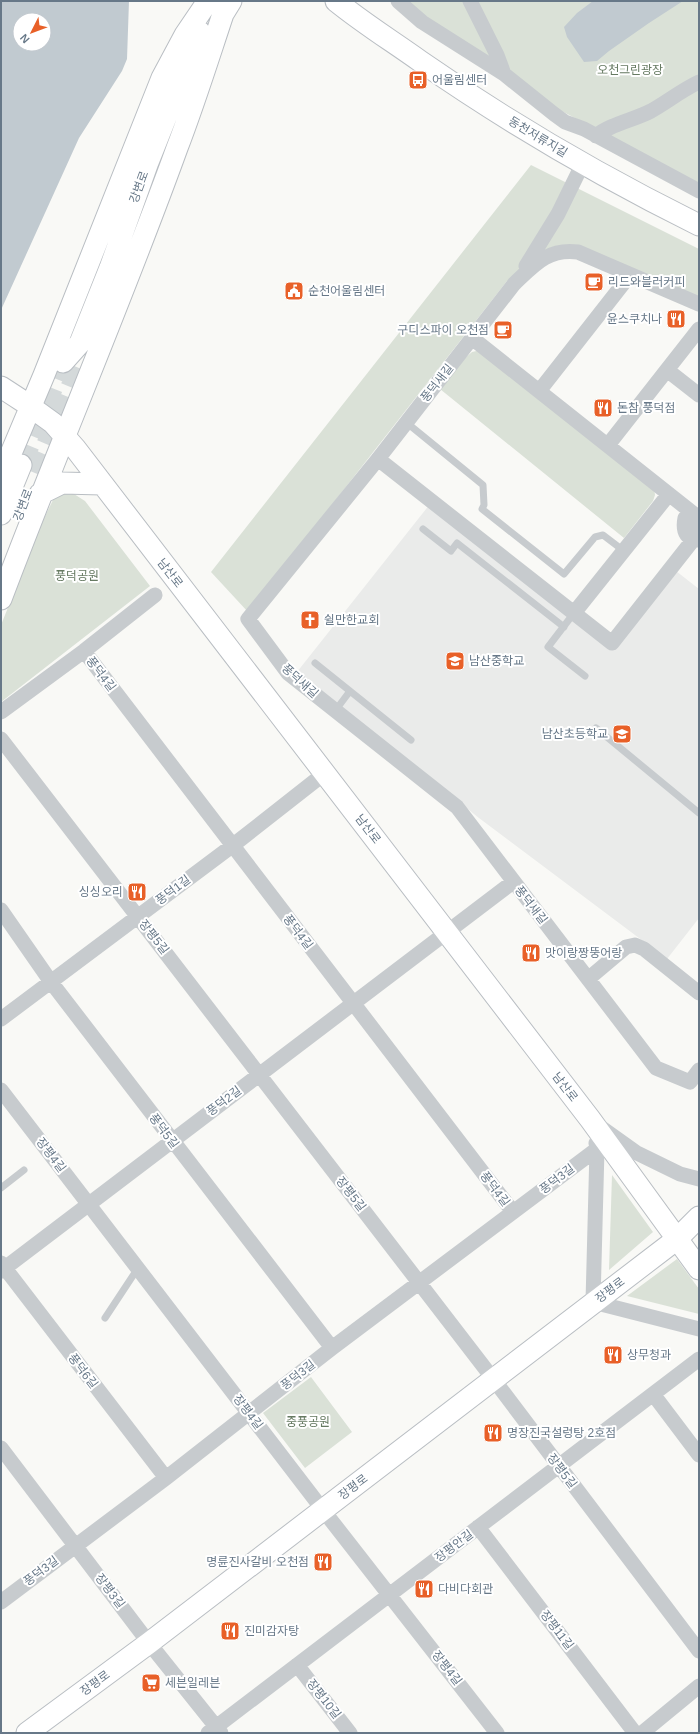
<svg xmlns="http://www.w3.org/2000/svg" width="700" height="1734" viewBox="0 0 700 1734" font-family="Arial,'Noto Sans KR',sans-serif">
<rect width="100%" height="100%" fill="#f9f9f6"/>
<!-- built -->
<path fill="#eaebea" d="M 430,504 L 613,649 L 676,571 L 699,589 L 699,918 L 667,959 L 479,818 L 297,672 Z"/>
<!-- green -->
<path fill="#dae1d7" d="M 406,1 L 699,1 L 699,184 L 556,108 L 426,19 Z
M 531,165 L 699,249 L 699,300 L 572,248 L 507,281 L 248,612 L 211,572 Z
M 481,350 L 654,488 L 655,495 L 653,501 L 624,538 L 440,389 L 465,358 L 472,352 Z
M 66,492 L 74,494 L 85,501 L 150,586 L 1,702 L 1,625 L 43,520 L 56,494 Z
M 612,1175 L 653,1232 L 609,1270 Z
M 677,1259 L 699,1289 L 699,1314 L 627,1296 Z
M 311,1377 L 352,1432 L 305,1468 L 263,1413 Z"/>
<!-- water -->
<path fill="#c1cad0" fill-rule="evenodd" d="M 1,1 L 129,1 L 127,59 L 122,71 L 79,138 L 1,310 ZM 20,20 L 44,20 L 44,44 L 20,44 Z
M 593,1 L 683,1 L 649,23 L 609,51 L 597,61 L 584,62 L 567,37 L 564,27 L 577,13 Z"/>
<g fill="none" stroke-linecap="round" stroke-linejoin="round">
<!-- secondary-tunnel -->
<path stroke="#d4d9da" stroke-width="21" stroke-dasharray="21 10" stroke-linecap="butt" d="M 21,465 L 63,362
M 35,473 L 79,368"/>
<!-- secondary casing -->
<g stroke="#b9bec3" stroke-width="23">
<path id="secondary" d="M 336,1 C 363,23 392,41 420,61 C 509,123 602,177 699,225
M 63,362 L 80,343 L 110,268 L 148,162 L 200,32
M 1,387 L 24,402 L 53,423 L 75,448 L 590,1119 L 699,1269
M 1,477 L 44,375 L 162,78 L 185,35 L 208,1
M 40,494 L 62,483 L 102,484
M 1,514 L 21,465
M 1,599 C 58,448 122,300 177,148 C 194,104 208,59 223,14 L 231,1
M 27,1733 L 149,1643 L 677,1239 L 699,1217"/>
</g>
<!-- lane -->
<path stroke="#c7cbce" stroke-width="7" d="M 407,423 L 483,485 L 484,505 L 482,509 L 564,574 L 595,537 L 603,535 L 624,551
M 423,529 L 451,551 L 457,543 L 564,627
M 574,613 L 548,647 L 585,676
M 315,663 L 411,740
M 335,711 L 350,691
M 596,728 L 699,813
M 1,1188 L 24,1170
M 105,1318 L 138,1268"/>
<!-- street -->
<path stroke="#c7cbce" stroke-width="15" d="M 398,1 L 422,22 L 504,74 L 554,114 L 565,122 L 584,129 L 699,191
M 470,1 L 497,55 L 504,74
M 596,136 C 610,124 634,120 651,111 C 667,102 682,90 699,82
M 526,266 L 558,214 L 583,163
M 699,304 L 578,252 C 548,248 534,265 514,284 L 378,459 L 248,619 L 288,673 L 457,807 L 656,1068 L 690,1082 L 699,1070
M 472,338 L 699,518
M 667,370 L 699,395
M 540,390 L 630,275
M 608,445 L 699,329
M 378,459 L 612,643 L 693,540
M 698,528 L 685,518 C 683,528 684,536 694,540 L 699,540
M 574,613 L 669,494
M 84,651 L 513,1212
M 1,712 L 84,651 L 155,595
M 1,739 L 494,1380 L 699,1651
M 1,910 L 51,982 L 332,1348
M 588,979 L 626,947 L 635,945 L 644,949 L 699,993
M 1,1019 L 232,846 L 325,773
M 1,1090 L 323,1510 L 497,1733
M 602,1128 L 637,1153 L 680,1174 L 699,1179
M 596,1143 L 597,1149 L 593,1302 L 699,1329
M 1,1263 L 166,1478
M 1,1271 L 513,882
M 653,1394 L 699,1455
M 1,1448 L 149,1643 L 221,1733
M 478,1527 L 635,1733
M 1,1602 L 166,1478 L 332,1348 L 597,1149
M 297,1665 L 350,1733
M 208,1733 L 699,1359
M 642,1733 L 699,1686"/>
<!-- secondary -->
<use href="#secondary" stroke="#fff" stroke-width="21"/>
</g>
<!-- icons -->
<defs>
<g id="bus-square" transform="scale(1)"><rect x="-9" y="-9" width="18" height="18" rx="4" fill="#e86028" stroke="#fff"/><path d="M-5-6H5V4H4V6H2V4H-2V6H-4V4H-5ZM-3.5-4V0h7V-4ZM-3.5 1.2v1.5H-2V1.2ZM2 1.2v1.5H3.5V1.2Z" fill="#fff"/></g>
<g id="cafe-square" transform="scale(1)"><rect x="-9" y="-9" width="18" height="18" rx="4" fill="#e86028" stroke="#fff"/><path d="M-5.5-4.5H6V0H3Q3 3.5 0 3.5H-2.5Q-5.5 3.5-5.5 0ZM3-3.2v2h1.7v-2ZM-6 4.5H4V6H-6Z" fill="#fff"/></g>
<g id="civic-square" transform="scale(1)"><rect x="-9" y="-9" width="18" height="18" rx="4" fill="#e86028" stroke="#fff"/><path d="M-.6-6.5H3V-4.5H.6V-3L4-1V1h2V6H-6V1h2V-1L-.6-3ZM-1.2 2.5V6h2.4V2.5Z" fill="#fff"/></g>
<g id="restaurant-square" transform="scale(1)"><rect x="-9" y="-9" width="18" height="18" rx="4" fill="#e86028" stroke="#fff"/><path d="M-5-6h1v4h1v-4h1v4h1v-4h1v5L-1.5 .5V6h-2V.5L-5-1ZM5-6V6H3V1.5H1.5Q1.5-4 5-6Z" fill="#fff"/></g>
<g id="church-square" transform="scale(1)"><rect x="-9" y="-9" width="18" height="18" rx="4" fill="#e86028" stroke="#fff"/><path d="M-1.2-6h2.4v3.5h3.3v2.4h-3.3V6h-2.4V-.1h-3.3v-2.4h3.3Z" fill="#fff"/></g>
<g id="school-square" transform="scale(1)"><rect x="-9" y="-9" width="18" height="18" rx="4" fill="#e86028" stroke="#fff"/><path d="M0-5L7-2L0 1L-7-2ZM-4 1L0 2.5L4 1V4Q0 6-4 4Z" fill="#fff"/></g>
<g id="supermarket-square" transform="scale(1)"><rect x="-9" y="-9" width="18" height="18" rx="4" fill="#e86028" stroke="#fff"/><path d="M-6-5.5h2.5l.6 2H6L4.5 2H-2.5L-4.4-4H-6ZM-1.5 3.2a1.3 1.3 0 1 0 .1 0ZM3 3.2a1.3 1.3 0 1 0 .1 0Z" fill="#fff"/></g>
</defs>
<g fill-rule="evenodd">
<use href="#bus-square" x="418" y="80"/>
<use href="#cafe-square" x="594" y="282"/>
<use href="#civic-square" x="294" y="291"/>
<use href="#restaurant-square" x="676" y="319"/>
<use href="#cafe-square" x="503" y="330"/>
<use href="#restaurant-square" x="603" y="408"/>
<use href="#church-square" x="310" y="620"/>
<use href="#school-square" x="455" y="661"/>
<use href="#school-square" x="622" y="734"/>
<use href="#restaurant-square" x="137" y="892"/>
<use href="#restaurant-square" x="531" y="953"/>
<use href="#restaurant-square" x="613" y="1355"/>
<use href="#restaurant-square" x="493" y="1433"/>
<use href="#restaurant-square" x="323" y="1562"/>
<use href="#restaurant-square" x="424" y="1589"/>
<use href="#restaurant-square" x="230" y="1631"/>
<use href="#supermarket-square" x="151" y="1683"/>
</g>
<g text-anchor="middle" stroke-width="4" stroke-linejoin="round" paint-order="stroke">
<!-- park labels -->
<g font-size="12" fill="#667a62" stroke="#fff">
<text x="630" y="74">오천그린광장</text>
<text x="77" y="580">풍덕공원</text>
<text x="308" y="1426">중풍공원</text>
</g>
<!-- poi labels -->
<g font-size="12" fill="#677888" stroke="#fff" text-anchor="start">
<text x="432" y="84">어울림센터</text>
<text x="608" y="286">리드와블러커피</text>
<text x="308" y="295">순천어울림센터</text>
<text x="662" y="323" text-anchor="end">윤스쿠치나</text>
<text x="489" y="334" text-anchor="end">구디스파이 오천점</text>
<text x="617" y="412">돈참 풍덕점</text>
<text x="324" y="624">쉴만한교회</text>
<text x="469" y="665">남산중학교</text>
<text x="608" y="738" text-anchor="end">남산초등학교</text>
<text x="123" y="896" text-anchor="end">싱싱오리</text>
<text x="545" y="957">맛이랑짱뚱어랑</text>
<text x="627" y="1359">상무청과</text>
<text x="507" y="1437">명장진국설렁탕 2호점</text>
<text x="309" y="1566" text-anchor="end">명륜진사갈비 오천점</text>
<text x="438" y="1593">다비다회관</text>
<text x="244" y="1635">진미감자탕</text>
<text x="165" y="1687">세븐일레븐</text>
</g>
<!-- street labels -->
<g font-size="12" fill="#677888" stroke="#fff">
<text transform="translate(538 137) rotate(31)" y="4">동천저류지길</text>
<text transform="translate(139 187) rotate(-70)" y="4">강변로</text>
<text transform="translate(437 383) rotate(-52)" y="4">풍덕새길</text>
<text transform="translate(23 505) rotate(-69)" y="4">강변로</text>
<text transform="translate(170 573) rotate(52)" y="4">남산로</text>
<text transform="translate(101 674) rotate(53)" y="4">풍덕4길</text>
<text transform="translate(300 681) rotate(42)" y="4">풍덕새길</text>
<text transform="translate(368 829) rotate(53)" y="4">남산로</text>
<text transform="translate(173 890) rotate(-37)" y="4">풍덕1길</text>
<text transform="translate(531 905) rotate(52)" y="4">풍덕새길</text>
<text transform="translate(298 932) rotate(53)" y="4">풍덕4길</text>
<text transform="translate(154 937) rotate(52)" y="4">장평5길</text>
<text transform="translate(565 1087) rotate(53)" y="4">남산로</text>
<text transform="translate(224 1101) rotate(-37)" y="4">풍덕2길</text>
<text transform="translate(164 1131) rotate(53)" y="4">풍덕5길</text>
<text transform="translate(51 1155) rotate(53)" y="4">장평4길</text>
<text transform="translate(557 1179) rotate(-37)" y="4">풍덕3길</text>
<text transform="translate(495 1189) rotate(53)" y="4">풍덕4길</text>
<text transform="translate(351 1194) rotate(52)" y="4">장평5길</text>
<text transform="translate(610 1290) rotate(-37)" y="4">장평로</text>
<text transform="translate(83 1371) rotate(53)" y="4">풍덕6길</text>
<text transform="translate(298 1375) rotate(-38)" y="4">풍덕3길</text>
<text transform="translate(248 1412) rotate(53)" y="4">장평4길</text>
<text transform="translate(562 1471) rotate(53)" y="4">장평5길</text>
<text transform="translate(353 1487) rotate(-37)" y="4">장평로</text>
<text transform="translate(454 1546) rotate(-37)" y="4">장평안길</text>
<text transform="translate(41 1571) rotate(-37)" y="4">풍덕3길</text>
<text transform="translate(110 1591) rotate(53)" y="4">장평3길</text>
<text transform="translate(557 1630) rotate(53)" y="4">장평11길</text>
<text transform="translate(447 1668) rotate(52)" y="4">장평4길</text>
<text transform="translate(95 1683) rotate(-36)" y="4">장평로</text>
<text transform="translate(324 1699) rotate(52)" y="4">장평10길</text>
</g>
</g>
<!-- border -->
<rect width="700" height="1734" fill="none" stroke="#677888" stroke-width="4"/>
<!-- north arrow -->
<g transform="translate(32 32) rotate(228)"><circle r="19" fill="#ffffff" stroke="#c2c9cf"/>
<path d="M0-3L7 15L0 10L-7 15Z" fill="#e86028"/>
<text y="-6" font-size="11" font-weight="bold" text-anchor="middle" fill="#677888">N</text>
</g>
</svg>
